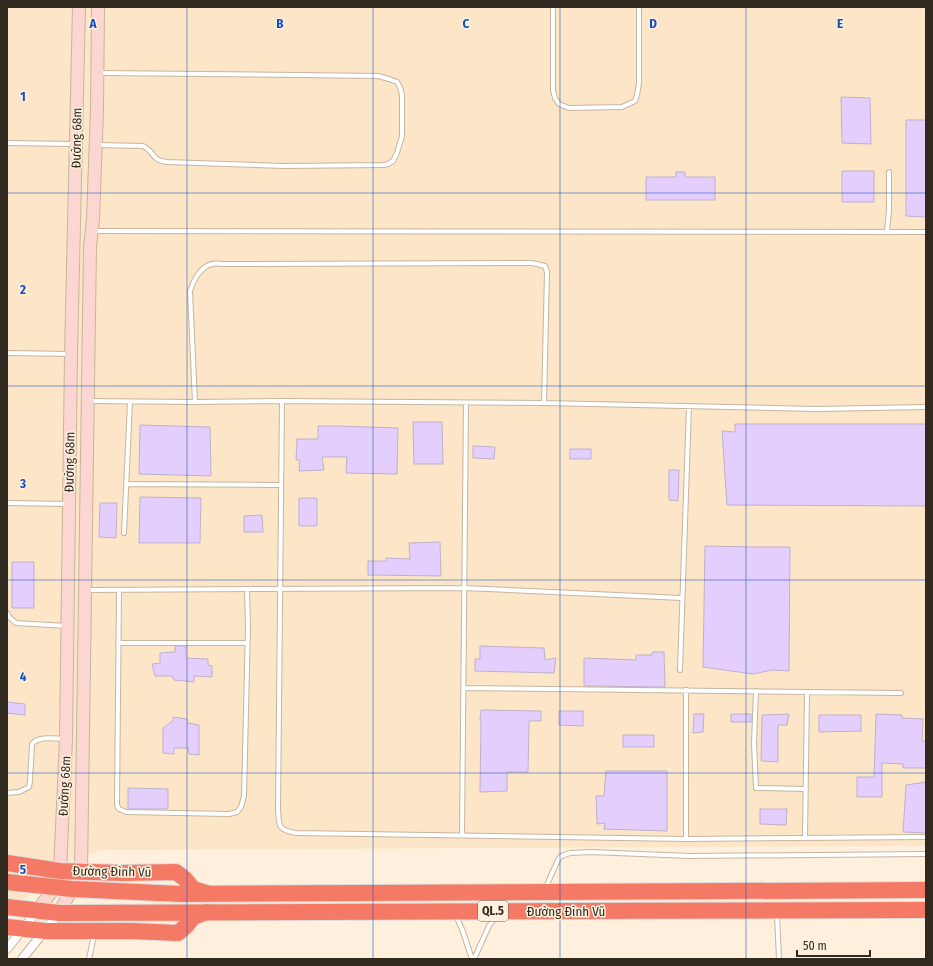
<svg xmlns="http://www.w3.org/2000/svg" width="933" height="966" viewBox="0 0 933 966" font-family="'Fira Sans Condensed',sans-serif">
<rect width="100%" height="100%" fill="#fef0dd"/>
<!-- built -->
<path fill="#fde6c8" d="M 7,7 L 926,7 L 926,846 L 100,850 L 50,869 L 7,920 Z"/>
<!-- building -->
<path fill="#e4cefd" stroke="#bdb1ca" d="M 841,97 L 870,98 L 871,144 L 842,143 Z
M 906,120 L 926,120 L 926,217 L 906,216 Z
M 842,171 L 874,171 L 874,202 L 842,202 Z
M 676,172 L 685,172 L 685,177 L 715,177 L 715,200 L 646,200 L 646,177 L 676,177 Z
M 413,422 L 442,422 L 443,464 L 414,464 Z
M 735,424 L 926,424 L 926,506 L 727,505 L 722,431 L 735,432 Z
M 140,425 L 210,427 L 211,476 L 139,474 Z
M 318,426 L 338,426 L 398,428 L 397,474 L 346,473 L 347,457 L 322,457 L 324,470 L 299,471 L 300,460 L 296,460 L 297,439 L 318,439 Z
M 473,446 L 495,447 L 494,459 L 473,458 Z
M 570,449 L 591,449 L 591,459 L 570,459 Z
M 669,470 L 679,470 L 678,501 L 669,500 Z
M 140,497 L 201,498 L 200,543 L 139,543 Z
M 299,498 L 317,498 L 317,526 L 299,526 Z
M 100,503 L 117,503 L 116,538 L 99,537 Z
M 262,515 L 263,532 L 244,532 L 244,516 Z
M 440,542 L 441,576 L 368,575 L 368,561 L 386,561 L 386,558 L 410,559 L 409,543 Z
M 705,546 L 752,547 L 790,547 L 789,671 L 772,670 L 753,674 L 703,667 Z
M 12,562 L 34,562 L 34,608 L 12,608 Z
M 175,646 L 186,646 L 186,658 L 208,659 L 208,665 L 212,666 L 212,677 L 194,676 L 194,682 L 174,680 L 172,676 L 155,676 L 152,664 L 160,663 L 160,653 L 175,652 Z
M 480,646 L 544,648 L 545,660 L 556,658 L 554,673 L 475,671 L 475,659 L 480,659 Z
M 652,652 L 664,652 L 665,687 L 584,686 L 584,658 L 636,660 L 636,655 L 652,655 Z
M 7,702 L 25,704 L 25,715 L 7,713 Z
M 481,710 L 541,711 L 541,721 L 529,721 L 528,772 L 507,772 L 507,791 L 480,792 L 481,720 L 480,720 Z
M 559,711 L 583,711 L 583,726 L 559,725 Z
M 694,714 L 704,714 L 703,732 L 693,733 Z
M 731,714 L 751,714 L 751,722 L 731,722 Z
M 789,714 L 787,725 L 778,725 L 778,762 L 761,761 L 762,715 Z
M 876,714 L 902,715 L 902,718 L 923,719 L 922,741 L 926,741 L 926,768 L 903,768 L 903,764 L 882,763 L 882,797 L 857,797 L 857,777 L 874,777 Z
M 819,715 L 861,715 L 861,731 L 819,732 Z
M 173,717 L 187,719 L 188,723 L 199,725 L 199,755 L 189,754 L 188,748 L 174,748 L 174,754 L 163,753 L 163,728 L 173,721 Z
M 623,735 L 654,735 L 654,747 L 623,747 Z
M 606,771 L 667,771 L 667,831 L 604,829 L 605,823 L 597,824 L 596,796 L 604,796 Z
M 926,782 L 926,833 L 903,832 L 906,785 Z
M 128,788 L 168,789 L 168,809 L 128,809 Z
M 760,809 L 787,809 L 786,825 L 760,824 Z"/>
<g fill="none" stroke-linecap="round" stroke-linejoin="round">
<!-- lane casing -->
<g stroke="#c6b59f" stroke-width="6">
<path id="lane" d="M 553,7 L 553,90 L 555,98 L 559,104 L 569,108 L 622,107 L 635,101 L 637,95 L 639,83 L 639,7
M 7,143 L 75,144
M 98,145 L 143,146 C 155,151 150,160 167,162 L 284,166 L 383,165 L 388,164 L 393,161 L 397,153 L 402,136 L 402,95 L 400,87 L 397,82 L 389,79 L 378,76 L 298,75 L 99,73
M 94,231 L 926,232
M 887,232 L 889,210 L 889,172
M 7,353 L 71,354
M 88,401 L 195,402 L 282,401 L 544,403 L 816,409 L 926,407
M 282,401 L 278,809 C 279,825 277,830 296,833 L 686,839 L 926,837
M 195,402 L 190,291 C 193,281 200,267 212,264 C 216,263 221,264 225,264 L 532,263 L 545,266 L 547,272 L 544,403
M 127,484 L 281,485
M 7,503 L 69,504
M 124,533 L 130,402
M 87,590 L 464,588 L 682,598
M 119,590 L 117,805 L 119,809 L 126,812 L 229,814 L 237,812 L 241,807 L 244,796 L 248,626 L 247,589
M 7,613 L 9,617 L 16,623 L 67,626
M 118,643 L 247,643
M 680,670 L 689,406
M 463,688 L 901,693
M 756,691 L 754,743 L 756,788 L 805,789
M 7,793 L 19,792 L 29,787 L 30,781 L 32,744 C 39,735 55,739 65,739
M 462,835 L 466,403
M 805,838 L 807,692
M 686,839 L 686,690
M 545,889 L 558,860 L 560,857 L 564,855 L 570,853 L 591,852 L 690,856 L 926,854
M 455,914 L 462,929 L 472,959
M 777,915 L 779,959
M 89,959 L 94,935
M 474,959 L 489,926 L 497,915"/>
</g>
<!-- street casing -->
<g stroke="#c6b59f" stroke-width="10">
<path id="street" d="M 7,949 L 37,911
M 22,959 L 59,913"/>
</g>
<!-- secondary casing -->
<g stroke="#c6b59f" stroke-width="14">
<path id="secondary" d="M 37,911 L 55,887 L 60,871 L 66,739 L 71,354 L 79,7
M 59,913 L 81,872 L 90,247 L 93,219 L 97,109 L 98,7"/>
</g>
<!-- highway casing -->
<g stroke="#dedddb" stroke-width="18">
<path id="highway" d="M 7,863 L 60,871 L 122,873 L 176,872 L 185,879 L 193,889 L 206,893
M 7,882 L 72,889 L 181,894 L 926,890
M 7,907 L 59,913 C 348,911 637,911 926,910
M 7,927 L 45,931 L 132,931 L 178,933 L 186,926 L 193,917 L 207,912"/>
</g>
<!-- lane -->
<use href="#lane" stroke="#fff" stroke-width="4"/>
<!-- street -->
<use href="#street" stroke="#fff" stroke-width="8"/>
<!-- secondary -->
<use href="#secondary" stroke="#fcd7d1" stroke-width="12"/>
<!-- highway -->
<use href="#highway" stroke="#f57a65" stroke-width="16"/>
</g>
<!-- grid -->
<path fill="none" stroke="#1551bd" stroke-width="1" stroke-opacity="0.55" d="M 187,7 L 187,959M 373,7 L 373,959M 560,7 L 560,959M 746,7 L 746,959M 7,193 L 926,193M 7,386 L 926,386M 7,580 L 926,580M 7,773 L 926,773"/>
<g text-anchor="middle" stroke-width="3" stroke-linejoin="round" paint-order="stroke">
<!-- shield labels -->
<rect fill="#fef0dd" stroke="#6e6559" stroke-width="1" x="478" y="901" width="30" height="20" rx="3"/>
<g font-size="12" font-weight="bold" fill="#302920">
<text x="493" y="915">QL.5</text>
</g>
<!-- street labels -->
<g font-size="13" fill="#302920" stroke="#fef0dd">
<text transform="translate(76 138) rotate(-89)" y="5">Đường 68m</text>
<text transform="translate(69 462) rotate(-89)" y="5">Đường 68m</text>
<text transform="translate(64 786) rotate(-87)" y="5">Đường 68m</text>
<text transform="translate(112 871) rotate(1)" y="5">Đường Đình Vũ</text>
<text x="566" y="916">Đường Đình Vũ</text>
</g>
</g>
<g font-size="13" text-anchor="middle" font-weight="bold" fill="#1551bd" stroke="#fef0dd" stroke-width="3" stroke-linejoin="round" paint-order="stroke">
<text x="93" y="28">A</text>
<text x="280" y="28">B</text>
<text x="466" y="28">C</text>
<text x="653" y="28">D</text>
<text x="840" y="28">E</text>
<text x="23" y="101">1</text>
<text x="23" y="294">2</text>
<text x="23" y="488">3</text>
<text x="23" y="681">4</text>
<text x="23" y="874">5</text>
</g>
<!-- border -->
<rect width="933" height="966" fill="none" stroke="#302920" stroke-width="16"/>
<!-- scale -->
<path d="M797 950v6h73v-6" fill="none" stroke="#302920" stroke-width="2"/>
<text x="803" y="950" font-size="12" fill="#302920" stroke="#fef0dd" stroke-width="3" paint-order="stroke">50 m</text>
</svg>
